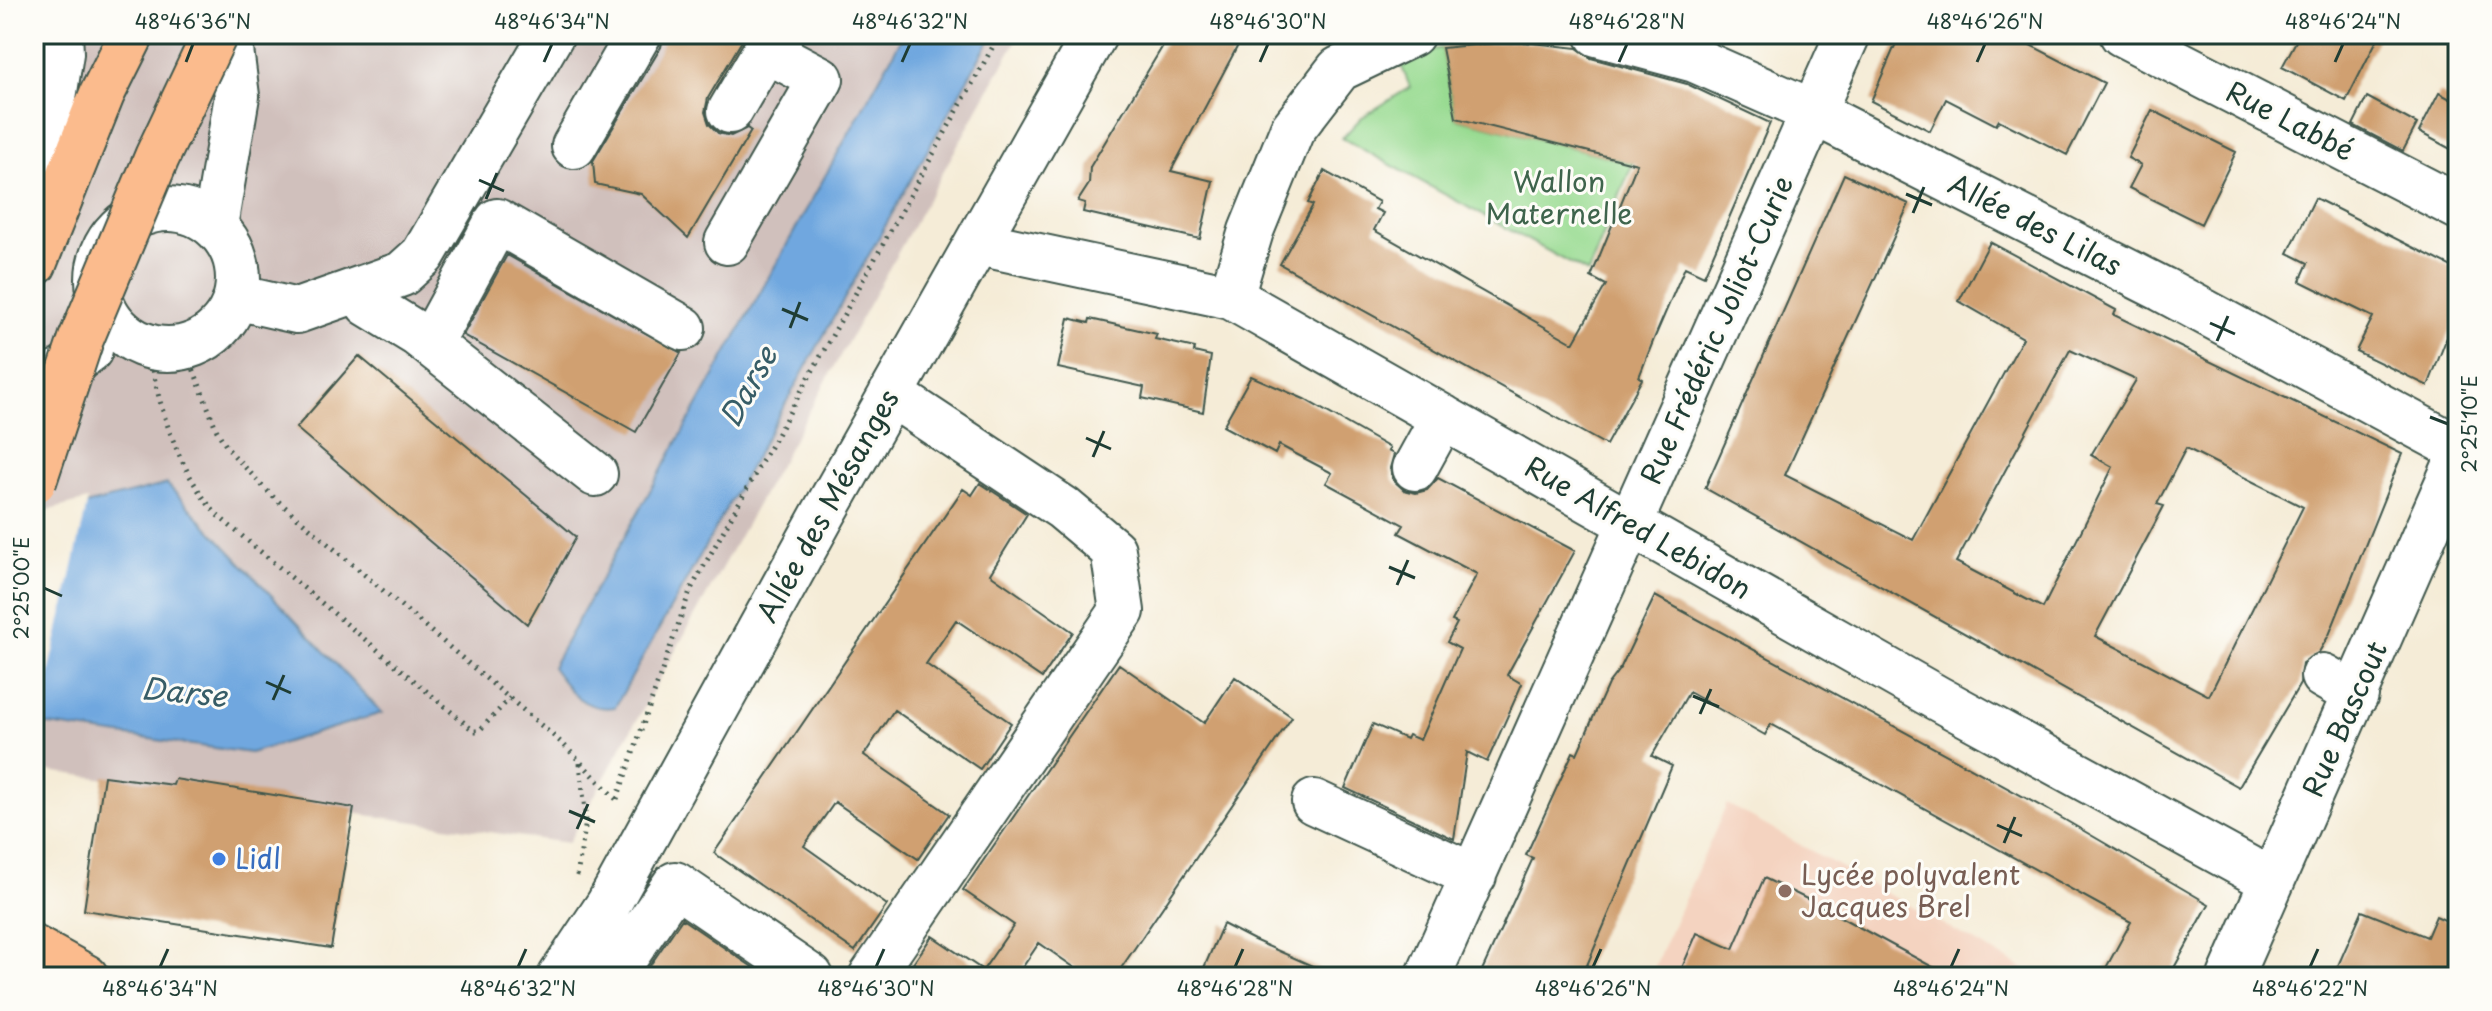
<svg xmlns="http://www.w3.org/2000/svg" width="2492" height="1011" viewBox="0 0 2492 1011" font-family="'Playpen Sans',sans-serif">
<rect width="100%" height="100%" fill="#fdfcf7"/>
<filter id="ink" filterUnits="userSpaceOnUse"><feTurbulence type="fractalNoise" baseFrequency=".0125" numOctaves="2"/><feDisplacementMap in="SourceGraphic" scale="16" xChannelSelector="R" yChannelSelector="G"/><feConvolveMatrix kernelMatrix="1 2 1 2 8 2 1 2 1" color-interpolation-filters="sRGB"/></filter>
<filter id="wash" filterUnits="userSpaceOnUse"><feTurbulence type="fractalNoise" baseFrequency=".006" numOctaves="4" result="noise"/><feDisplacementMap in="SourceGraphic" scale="32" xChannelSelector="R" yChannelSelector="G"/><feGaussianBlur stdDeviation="1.8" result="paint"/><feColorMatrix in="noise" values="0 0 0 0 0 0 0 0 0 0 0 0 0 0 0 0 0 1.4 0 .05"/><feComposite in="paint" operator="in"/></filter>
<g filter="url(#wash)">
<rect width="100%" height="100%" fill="#f5ecd7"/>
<!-- built -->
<path fill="#f4d3c0" d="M 1727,804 L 2038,977 L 1650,977 Z"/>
<!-- industrial -->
<path fill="#d0c0bc" d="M 34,34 L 1020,34 L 568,843 L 34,769 Z"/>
<!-- green -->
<path fill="#99db92" stroke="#5c8c63" stroke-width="2" d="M 1442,48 L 1456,118 L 1633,163 L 1588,273 L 1342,138 L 1361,118 L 1410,87 L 1398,57 Z"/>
<!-- water -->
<path fill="#70a7df" stroke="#48728a" stroke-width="2" d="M 904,34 L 993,34 L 615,707 C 583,712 569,690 552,667 Z
M 167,484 L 382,713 L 250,753 L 34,723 L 34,518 Z"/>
<!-- pier -->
<path fill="#f5ecd7" d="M 88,500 L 37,727 L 34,727 L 34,514 Z"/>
<g id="blocks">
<!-- building -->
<path fill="#d0a071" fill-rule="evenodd" d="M 664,34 L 746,34 L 708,98 L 705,112 L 709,124 L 718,133 L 731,136 L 747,128 L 751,131 L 688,238 L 641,194 L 595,184 L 593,161 L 661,47 Z
M 1170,34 L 1244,34 L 1171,171 L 1213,181 L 1200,239 L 1083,212 L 1085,203 L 1078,201 L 1089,184 L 1090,167 Z
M 1900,34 L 2009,34 L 2104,83 L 2067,155 L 1999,120 L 1996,125 L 1946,99 L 1930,131 L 1871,101 Z
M 2300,34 L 2380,34 L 2346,101 L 2282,67 Z
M 1514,41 L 1577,48 L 1591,58 L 1687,84 L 1770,123 L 1704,276 L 1685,267 L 1654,339 L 1639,377 L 1642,379 L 1606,445 L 1280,264 L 1313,205 L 1308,203 L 1324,171 L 1379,202 L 1375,209 L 1383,213 L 1374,230 L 1573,343 L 1606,285 L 1591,277 L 1637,164 L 1456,118 L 1442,48 Z
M 2439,93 L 2458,103 L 2458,153 L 2419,132 Z
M 2367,97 L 2417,124 L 2403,151 L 2353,125 Z
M 2152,110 L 2236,152 L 2201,224 L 2129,188 L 2141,165 L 2128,158 Z
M 1844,174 L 1909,204 L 1785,475 L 1913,540 L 2023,338 L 1959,301 L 1990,242 L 2116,310 L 2114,315 L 2402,454 L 2329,635 L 2319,652 L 2302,663 L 2300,684 L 2239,787 L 1705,488 ZM 2070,350 L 2136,380 L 2091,455 L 2113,467 L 2043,608 L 1956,562 ZM 2186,448 L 2303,507 L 2209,696 L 2095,636 L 2164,506 L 2157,504 Z
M 2315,198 L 2458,270 L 2458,309 L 2428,386 L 2356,351 L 2373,317 L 2300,281 L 2308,263 L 2288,253 Z
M 507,255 L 681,353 L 636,432 L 463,335 Z
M 1069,318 L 1089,323 L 1090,319 L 1157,334 L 1155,339 L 1195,348 L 1194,352 L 1211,356 L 1203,412 L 1142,398 L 1144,387 L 1058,368 Z
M 359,356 L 576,537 L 527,624 L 296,428 Z
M 1251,376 L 1304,399 L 1390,448 L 1388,451 L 1394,454 L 1390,468 L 1393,480 L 1404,490 L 1416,493 L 1427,490 L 1438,478 L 1575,551 L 1507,675 L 1522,684 L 1487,762 L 1467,752 L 1454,839 L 1345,788 L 1373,724 L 1406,739 L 1408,735 L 1420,740 L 1460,649 L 1447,642 L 1457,623 L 1452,621 L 1477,574 L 1399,533 L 1404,525 L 1326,483 L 1332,473 L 1279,445 L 1275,454 L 1223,426 Z
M 980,483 L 1027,514 L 990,574 L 1073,632 L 1042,678 L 956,620 L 926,664 L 1011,723 L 980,769 L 894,710 L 864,755 L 949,814 L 918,859 L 835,802 L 804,846 L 887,905 L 855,951 L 714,853 L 963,489 L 972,495 Z
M 1655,596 L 2048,810 L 2209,904 L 2169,977 L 2101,977 L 2131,922 L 1771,724 L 1765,735 L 1689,692 L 1652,756 L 1672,766 L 1582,977 L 1479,977 L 1533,858 L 1526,855 L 1573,752 L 1577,754 L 1608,684 L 1621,667 Z
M 1119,664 L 1204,723 L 1235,677 L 1292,717 L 1115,977 L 1088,977 L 1039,943 L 1016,977 L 904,977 L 932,936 L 983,970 L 1014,925 L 963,890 Z
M 104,776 L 173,785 L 175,779 L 354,808 L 331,948 L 84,910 Z
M 1764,878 L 1811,901 L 1951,977 L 1678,977 L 1697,933 L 1733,949 Z
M 2362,911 L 2427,937 L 2436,916 L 2458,926 L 2458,977 L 2333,977 Z
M 682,919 L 767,977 L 642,977 Z
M 1223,924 L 1254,940 L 1337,977 L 1200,977 Z"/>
</g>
</g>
<g filter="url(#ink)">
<use href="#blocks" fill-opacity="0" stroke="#3f574c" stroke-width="2"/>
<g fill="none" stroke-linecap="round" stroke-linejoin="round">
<!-- minor casing -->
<g stroke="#3f574c" stroke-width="48">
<path id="minor" d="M 1597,34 L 1695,60 L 1813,112 L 2162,289 L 2458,448
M 2122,34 L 2458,207
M 730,111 L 775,34
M 574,146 L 639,34
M 34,188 L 40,187 L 61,53 L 60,34
M98 279a70 70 0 1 1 140 0a70 70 0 1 1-140 0Z
M 215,226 L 237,96 L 229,34
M 727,242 L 821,79 L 783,59 L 775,34
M 978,243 L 1231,297 L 1937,698 L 2272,881
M 361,289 L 368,304 L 417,334 L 595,474
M 236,297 L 297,311 L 402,274 L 423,255 L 552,34
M 1231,297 L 1251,231 L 1292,130 L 1339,69 L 1412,34
M 430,344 L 497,221 L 683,328
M 34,392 L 90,350
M 1415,468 L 1443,417
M 2323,676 L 2356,695
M 1314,802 L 1474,876
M 560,977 L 608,905 L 824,513 L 1095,34
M 612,977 L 675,884 L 811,977
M 871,977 L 1122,611 L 1113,550 L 1063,508 L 891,394
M 1428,977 L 1848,34
M 2230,977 L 2458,459"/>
</g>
<!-- major casing -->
<g stroke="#3f574c" stroke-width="48">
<path id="major" d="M 34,948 L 86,977"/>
</g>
<!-- highway casing -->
<g stroke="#3f574c" stroke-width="48">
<path id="highway" d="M 34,264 L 102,94 L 132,34"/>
</g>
<!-- path -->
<path stroke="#3f574c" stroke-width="5" stroke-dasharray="2 6" stroke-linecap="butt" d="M 149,347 C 157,405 178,470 217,515 L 474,731 L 479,731 L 510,698
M 185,347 L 217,431 L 228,449 L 271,495 L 563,744 L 617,800
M 617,799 L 690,591 L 1000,34
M 577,876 L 586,821 L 580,763"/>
<!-- minor -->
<use href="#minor" stroke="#fff" stroke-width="44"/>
<!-- major -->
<use href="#major" stroke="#fbbb8d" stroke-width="44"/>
<!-- highway -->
<use href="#highway" stroke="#fbbb8d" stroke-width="44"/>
<!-- highway-bridge casing -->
<g stroke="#3f574c" stroke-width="48" stroke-linecap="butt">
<path id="highway-bridge" d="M 34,481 L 81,339 L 157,157 L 215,34"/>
</g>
<!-- highway-bridge -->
<use href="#highway-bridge" stroke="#fbbb8d" stroke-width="44"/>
</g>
</g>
<!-- ticks -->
<path fill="none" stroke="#1f3d34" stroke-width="3" d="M 186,62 L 193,44M 544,62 L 552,44M 902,62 L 910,44M 1260,62 L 1268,44M 1619,62 L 1627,44M 1977,62 L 1985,44M 2335,62 L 2343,44M 479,180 L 504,191M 1906,194 L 1932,205M 486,199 L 497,173M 1913,213 L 1924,187M 782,309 L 808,320M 2210,323 L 2235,334M 790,328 L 800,302M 2217,341 L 2228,316M 2430,417 L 2448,424M 1086,438 L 1111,449M 1093,457 L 1104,431M 1389,567 L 1415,578M 1397,585 L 1408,560M 44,588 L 62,596M 266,682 L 291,693M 1693,696 L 1719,707M 273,700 L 284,675M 1700,714 L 1711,689M 569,811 L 595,822M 1997,825 L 2022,836M 577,829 L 588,804M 2004,843 L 2015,817M 160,967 L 168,949M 518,967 L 526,949M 876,967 L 884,949M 1235,967 L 1243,949M 1593,967 L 1601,949M 1951,967 L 1959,949M 2310,967 L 2318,949"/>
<!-- markers -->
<circle fill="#3f7fe0" stroke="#fdfcf7" stroke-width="3" cx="219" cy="859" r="8"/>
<circle fill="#8d6e63" stroke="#fdfcf7" stroke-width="3" cx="1785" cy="891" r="8"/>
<g text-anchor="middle" stroke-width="6" stroke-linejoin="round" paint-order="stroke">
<!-- street labels -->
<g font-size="28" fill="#1f3d34" stroke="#fdfcf7">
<text transform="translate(2290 121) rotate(27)" y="10">Rue Labbé</text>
<text transform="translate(2035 225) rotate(27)" y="10">Allée des Lilas</text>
<text transform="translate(1717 330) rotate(-66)" y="10">Rue Frédéric Joliot-Curie</text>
<text transform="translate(828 506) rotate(-61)" y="10">Allée des Mésanges</text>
<text transform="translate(1638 528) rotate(30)" y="10">Rue Alfred Lebidon</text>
<text transform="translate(2345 719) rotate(-66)" y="10">Rue Bascout</text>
</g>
<!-- park labels -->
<g font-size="28" fill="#3e644c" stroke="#fdfcf7">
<text x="1559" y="192">Wallon<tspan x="1559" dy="32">Maternelle</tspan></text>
</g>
<!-- shop labels -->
<g font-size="28" fill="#366cbe" stroke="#fdfcf7" text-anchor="start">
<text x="235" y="869">Lidl</text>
</g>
<!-- education labels -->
<g font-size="28" fill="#785e54" stroke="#fdfcf7" text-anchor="start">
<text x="1801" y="885">Lycée polyvalent<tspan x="1801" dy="32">Jacques Brel</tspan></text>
</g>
<!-- water labels -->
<g font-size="30" font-style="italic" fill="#375d67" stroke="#fdfcf7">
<text transform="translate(749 387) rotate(-61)" y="10">Darse</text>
<text transform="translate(184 693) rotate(6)" y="10">Darse</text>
</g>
</g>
<!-- margin -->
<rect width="2492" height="1011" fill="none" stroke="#fdfcf7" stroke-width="88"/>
<rect x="44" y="44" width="2404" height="923" fill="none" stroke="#1f3d34" stroke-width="3"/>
<g font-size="20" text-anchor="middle" fill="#1f3d34">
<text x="193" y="29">48°46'36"N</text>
<text x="552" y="29">48°46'34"N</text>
<text x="910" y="29">48°46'32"N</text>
<text x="1268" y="29">48°46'30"N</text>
<text x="1627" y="29">48°46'28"N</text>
<text x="1985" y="29">48°46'26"N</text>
<text x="2343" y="29">48°46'24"N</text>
<text transform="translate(2470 424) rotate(-90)" y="7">2°25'10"E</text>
<text transform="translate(22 588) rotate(-90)" y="7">2°25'00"E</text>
<text x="160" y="996">48°46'34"N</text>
<text x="518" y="996">48°46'32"N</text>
<text x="876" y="996">48°46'30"N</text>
<text x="1235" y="996">48°46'28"N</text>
<text x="1593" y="996">48°46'26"N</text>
<text x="1951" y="996">48°46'24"N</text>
<text x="2310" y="996">48°46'22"N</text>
</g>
</svg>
